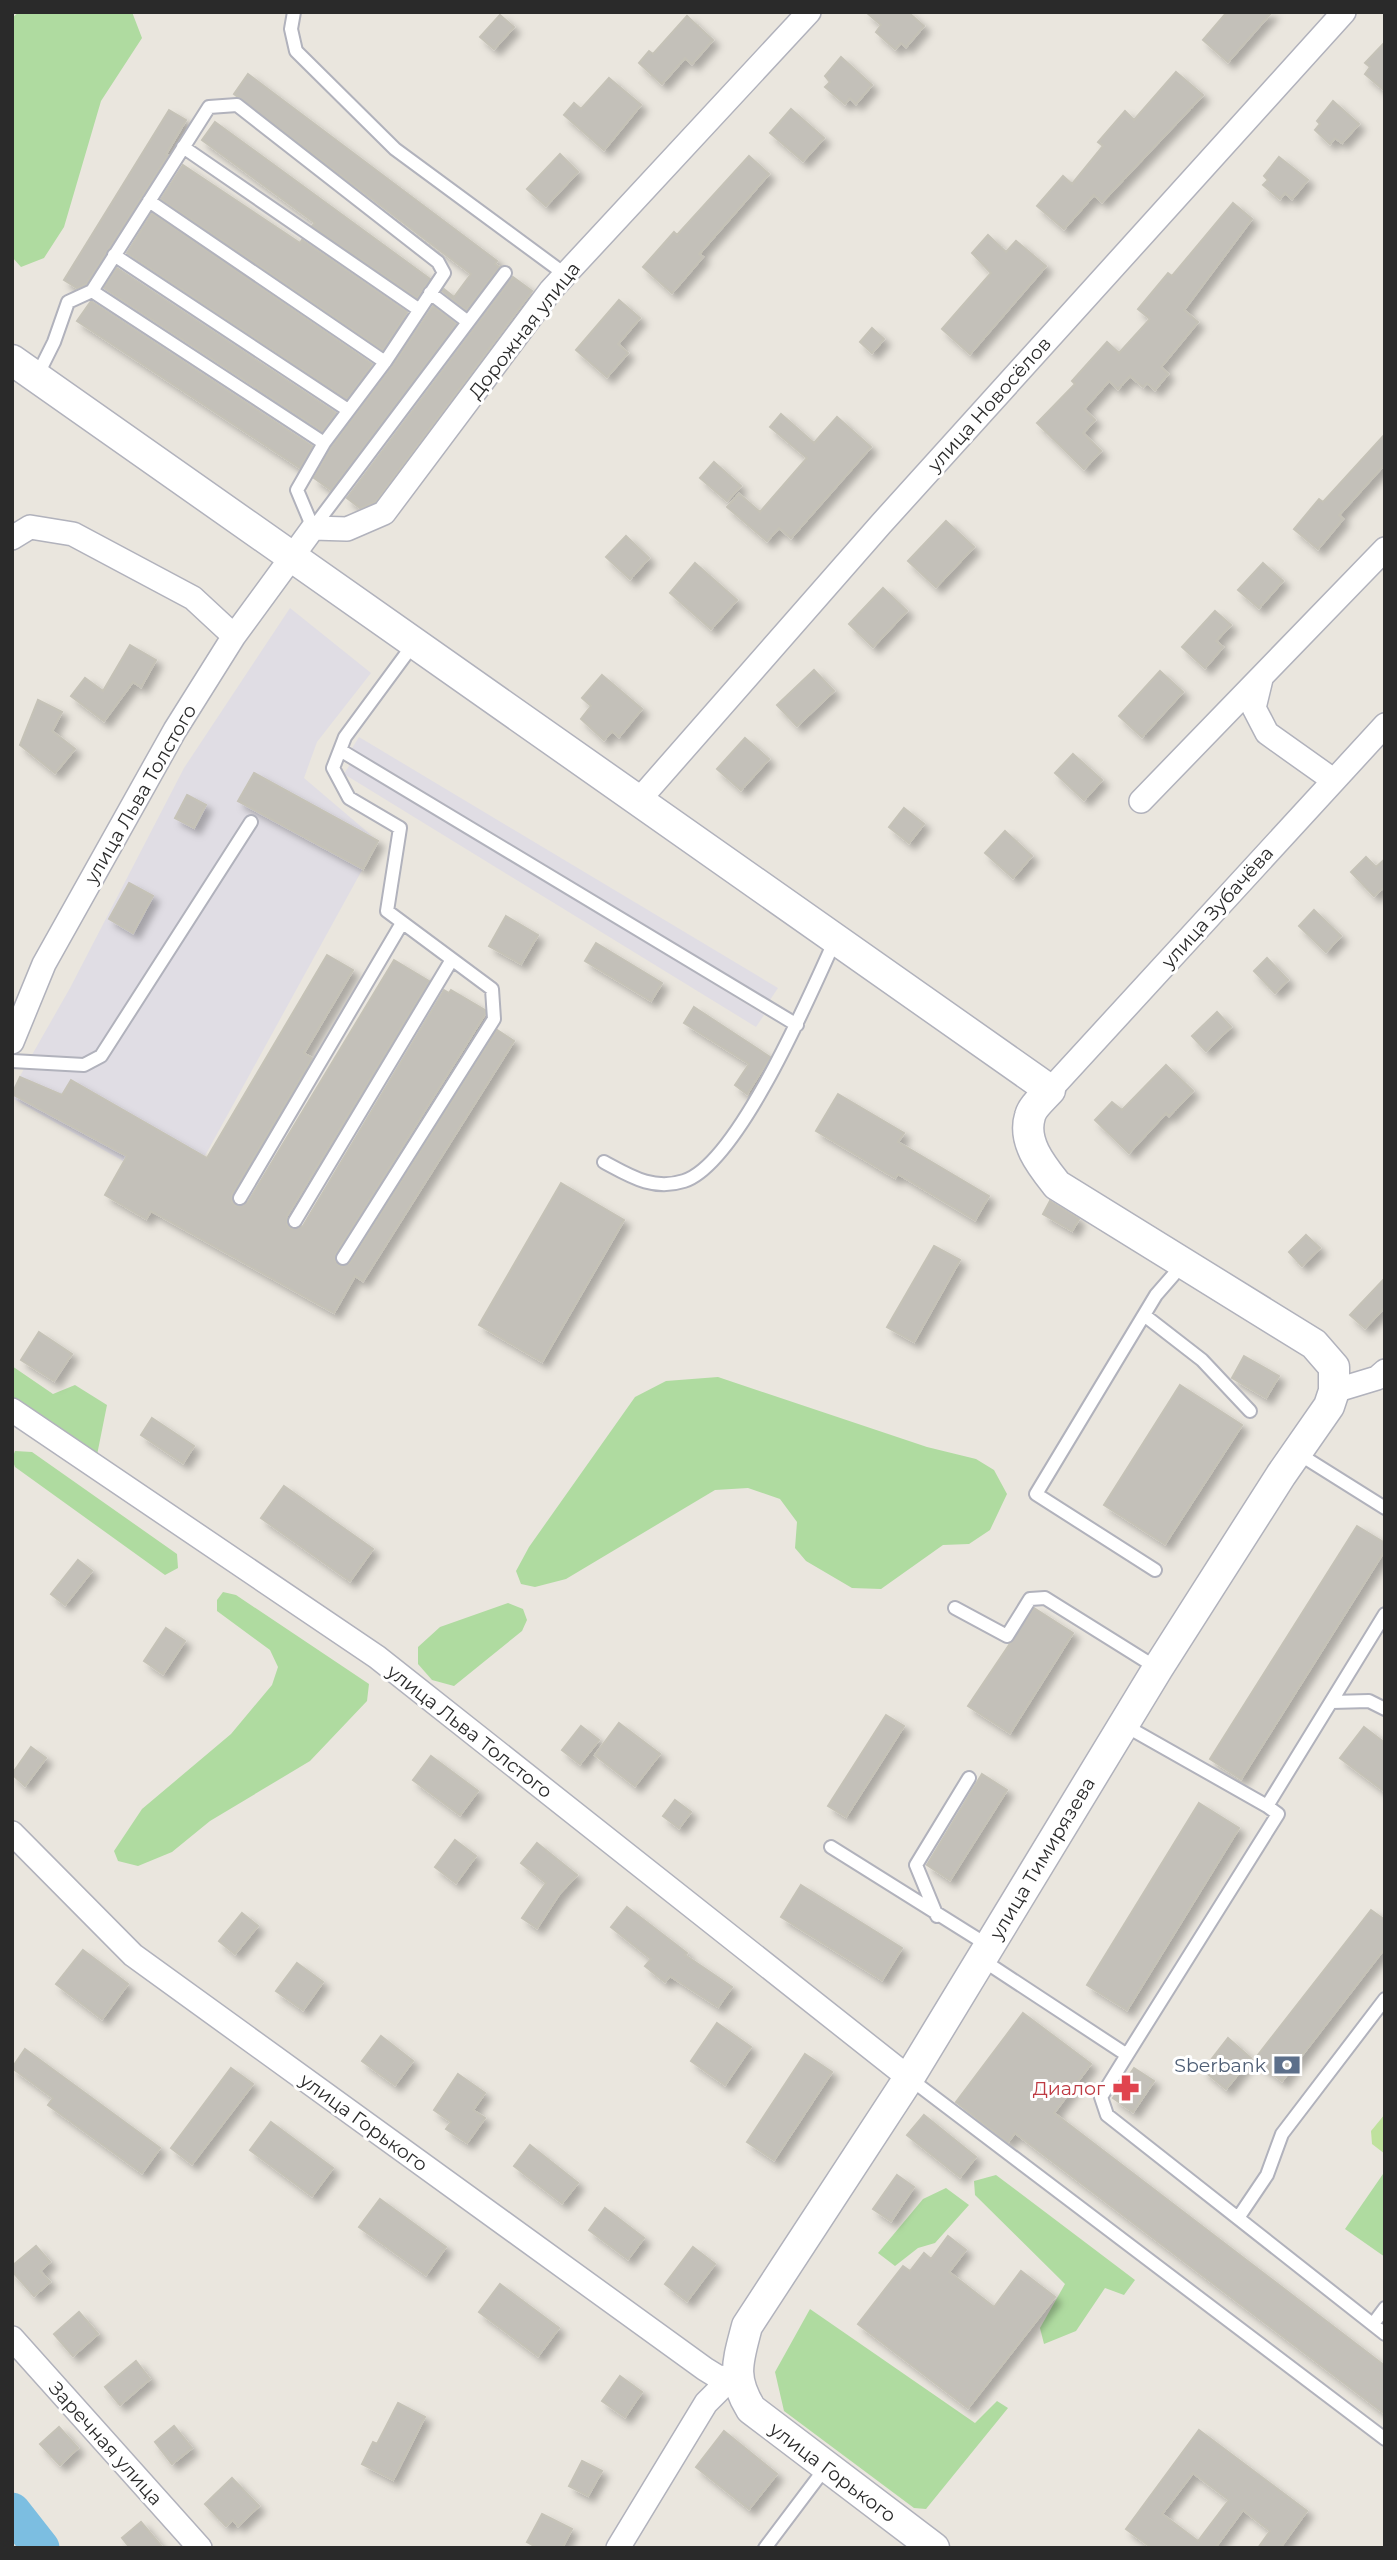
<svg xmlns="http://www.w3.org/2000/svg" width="1397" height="2560" viewBox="0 0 1397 2560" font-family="Montserrat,sans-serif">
<defs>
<filter id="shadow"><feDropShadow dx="6" dy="6" stdDeviation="3.5" flood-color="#0004"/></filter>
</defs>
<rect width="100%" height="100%" fill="#eae6de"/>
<!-- industrial -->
<path fill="#e0dde4" d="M 290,608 L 371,673 L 317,742 L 304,778 L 378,841 L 206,1154 L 176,1191 L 12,1098 L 12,1090 L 70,988 L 184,768 Z
M 359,737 L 778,988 L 770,1000 L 351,750 Z
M 352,761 L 764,1015 L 756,1027 L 344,774 Z"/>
<!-- green -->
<path fill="#afdba0" d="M 19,12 L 132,12 L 142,38 L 101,101 L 64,227 L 44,258 L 21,267 L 12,257 L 12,18 Z
M 12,1366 L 53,1394 L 75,1385 L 107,1405 L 97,1455 L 12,1397 Z
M 718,1377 L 927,1447 L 976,1459 L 994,1470 L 1007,1494 L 990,1530 L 969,1544 L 943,1545 L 881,1589 L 852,1588 L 806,1561 L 795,1548 L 797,1522 L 780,1499 L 748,1488 L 715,1490 L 566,1579 L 535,1587 L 521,1584 L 516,1571 L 529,1547 L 635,1397 L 666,1381 Z
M 15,1451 L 32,1452 L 177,1554 L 178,1568 L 165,1575 L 15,1467 L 12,1459 Z
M 223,1592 L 236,1595 L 369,1684 L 367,1701 L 310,1761 L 210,1821 L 172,1852 L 138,1866 L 118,1861 L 114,1851 L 142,1809 L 231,1734 L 272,1685 L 278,1667 L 270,1650 L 217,1611 L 217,1600 Z
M 508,1603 L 523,1609 L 527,1620 L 522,1631 L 454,1686 L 432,1680 L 418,1664 L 418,1647 L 440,1627 Z
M 1383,2174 L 1385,2176 L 1385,2257 L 1345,2229 Z
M 996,2175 L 1135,2280 L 1124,2295 L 1105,2288 L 1076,2331 L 1044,2344 L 1040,2328 L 1065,2284 L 975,2195 L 974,2181 Z
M 946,2188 L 969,2205 L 935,2243 L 918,2248 L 895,2266 L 878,2253 L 923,2199 Z
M 810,2309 L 975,2423 L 997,2401 L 1008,2408 L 926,2509 L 914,2508 L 784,2411 L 775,2372 Z"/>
<!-- pitch -->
<path fill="#bfe19d" d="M 1385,2114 L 1385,2154 L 1372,2144 L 1371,2131 Z"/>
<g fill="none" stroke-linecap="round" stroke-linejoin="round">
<!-- river -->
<path stroke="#7cbee1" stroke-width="37" d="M 12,2511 L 41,2548"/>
</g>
<!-- building -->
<path fill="#c3c0b9" stroke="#c5c2b7" stroke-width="2" fill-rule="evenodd" filter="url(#shadow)" d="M 866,12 L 908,12 L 924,26 L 906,47 L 901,43 L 895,49 L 876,32 L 881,25 Z
M 1227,12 L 1272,12 L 1228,62 L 1203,40 Z
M 500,15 L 514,27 L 494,49 L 480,37 Z
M 687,16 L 713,40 L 692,64 L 685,58 L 662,84 L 639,63 L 649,51 L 653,54 Z
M 1385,42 L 1385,91 L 1365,74 L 1370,67 L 1365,63 Z
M 841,57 L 872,85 L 856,104 L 850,98 L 845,104 L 825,87 L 830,82 L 825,76 Z
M 1176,72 L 1203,95 L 1102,202 L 1094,195 L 1064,229 L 1037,206 L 1063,176 L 1072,184 L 1103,146 L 1098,142 L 1125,111 L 1134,120 Z
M 248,74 L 497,261 L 495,264 L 499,267 L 466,310 L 442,291 L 444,289 L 454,297 L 471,274 L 234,94 Z
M 609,78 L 641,105 L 604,150 L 564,115 L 574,103 L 581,109 Z
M 1333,101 L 1359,124 L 1342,143 L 1335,138 L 1330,144 L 1315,130 L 1320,124 L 1317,121 Z
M 791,109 L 824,138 L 803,161 L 770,133 Z
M 169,110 L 186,120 L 166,154 L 168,155 L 86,284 L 77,288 L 64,280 Z
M 215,122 L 430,279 L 417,298 L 312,226 L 315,223 L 202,140 Z
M 560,154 L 578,172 L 546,206 L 527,189 Z
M 749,156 L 769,174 L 699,254 L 703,257 L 672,293 L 643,267 L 674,232 L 677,235 Z
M 1279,157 L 1308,180 L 1292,199 L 1285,193 L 1280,199 L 1263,185 L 1268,180 L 1264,176 Z
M 183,165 L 300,243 L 302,240 L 407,312 L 383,350 L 161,199 Z
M 1233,203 L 1252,219 L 1184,310 L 1198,322 L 1161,367 L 1168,374 L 1155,390 L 1147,383 L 1143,387 L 1130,376 L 1118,389 L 1109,381 L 1084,409 L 1095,420 L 1083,433 L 1101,451 L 1084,469 L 1037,423 L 1075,384 L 1072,381 L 1107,342 L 1119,353 L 1150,319 L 1138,309 L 1168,273 L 1172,276 Z
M 152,213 L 372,364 L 347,399 L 127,253 Z
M 988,235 L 1006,252 L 1016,241 L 1046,266 L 970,354 L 942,329 L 991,273 L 972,253 Z
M 117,268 L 336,413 L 322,431 L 104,288 Z
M 513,277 L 532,291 L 375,502 L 360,508 L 347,498 Z
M 619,300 L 640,318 L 618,344 L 628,353 L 607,377 L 576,350 Z
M 91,301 L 312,446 L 300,468 L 77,321 Z
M 433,306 L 456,324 L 331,490 L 314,478 L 331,448 L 392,367 Z
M 872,328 L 884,339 L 872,353 L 860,342 Z
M 781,414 L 814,443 L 837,417 L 871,447 L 791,538 L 779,528 L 767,541 L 727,507 L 739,494 L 760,512 L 807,458 L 770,427 Z
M 1385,434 L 1385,464 L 1339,515 L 1343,519 L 1318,549 L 1294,529 L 1319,499 L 1323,502 Z
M 714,462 L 741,486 L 727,501 L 700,478 Z
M 946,521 L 974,547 L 936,587 L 908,561 Z
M 626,536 L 649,558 L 630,579 L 606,557 Z
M 695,563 L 737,600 L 711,629 L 670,593 Z
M 1263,563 L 1283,581 L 1259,608 L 1238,590 Z
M 883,588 L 907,611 L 873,647 L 849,624 Z
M 1215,611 L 1231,625 L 1216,641 L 1223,647 L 1205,668 L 1182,647 Z
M 130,645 L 156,660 L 141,687 L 133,682 L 104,721 L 71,696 L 85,678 L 103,691 Z
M 814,670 L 834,691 L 797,726 L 777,705 Z
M 1160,671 L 1183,692 L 1142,737 L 1119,716 Z
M 602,675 L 642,709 L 619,737 L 612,731 L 604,740 L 581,719 L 591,706 L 582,698 Z
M 38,700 L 62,712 L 52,731 L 75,749 L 55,773 L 20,745 Z
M 745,738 L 769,759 L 741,790 L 717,769 Z
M 1073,754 L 1102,780 L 1084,800 L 1055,773 Z
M 254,773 L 378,841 L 363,869 L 238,801 Z
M 187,795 L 206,805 L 194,828 L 175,818 Z
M 904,808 L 924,824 L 909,843 L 889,827 Z
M 1005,831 L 1032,856 L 1013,878 L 985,853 Z
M 1366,857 L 1376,867 L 1385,859 L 1385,886 L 1374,896 L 1351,872 Z
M 129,883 L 153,896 L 133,933 L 109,919 Z
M 1314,910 L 1341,936 L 1326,952 L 1299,926 Z
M 506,916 L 538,935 L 521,964 L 489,946 Z
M 596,943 L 662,983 L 651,1001 L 585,961 Z
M 327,955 L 353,970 L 304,1053 L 312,1058 L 232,1194 L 232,1202 L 236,1206 L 248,1202 L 394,960 L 429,981 L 287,1216 L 287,1225 L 291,1229 L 303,1226 L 444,990 L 449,993 L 451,990 L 485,1010 L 485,1014 L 336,1253 L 335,1261 L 339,1266 L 350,1263 L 497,1030 L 514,1041 L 363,1281 L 355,1276 L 334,1313 L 151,1211 L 146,1219 L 105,1195 L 127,1156 L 12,1094 L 20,1077 L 62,1095 L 71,1080 L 207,1158 Z
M 1267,958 L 1288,980 L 1275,993 L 1254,971 Z
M 694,1007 L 770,1057 L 747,1094 L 735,1085 L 749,1064 L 684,1023 Z
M 1217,1012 L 1231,1027 L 1206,1051 L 1192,1036 Z
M 1166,1065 L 1193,1091 L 1169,1116 L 1166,1113 L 1129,1153 L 1095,1120 L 1112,1102 L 1122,1110 Z
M 838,1094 L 904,1133 L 898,1142 L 989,1196 L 975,1220 L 898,1174 L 895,1178 L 816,1131 Z
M 561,1183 L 624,1220 L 542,1362 L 479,1325 Z
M 1050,1201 L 1079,1219 L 1072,1231 L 1043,1214 Z
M 1306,1235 L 1320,1248 L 1302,1266 L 1289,1252 Z
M 934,1246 L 960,1260 L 914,1342 L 887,1327 Z
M 1385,1278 L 1385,1307 L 1365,1328 L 1350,1315 Z
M 39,1332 L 72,1354 L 54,1381 L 21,1360 Z
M 1244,1356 L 1279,1376 L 1266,1398 L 1232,1378 Z
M 1180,1385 L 1242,1425 L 1165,1544 L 1104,1505 Z
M 152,1418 L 194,1446 L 183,1463 L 141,1435 Z
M 284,1486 L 373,1549 L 350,1581 L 261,1518 Z
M 1357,1526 L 1385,1543 L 1385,1550 L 1241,1779 L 1210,1759 Z
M 78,1560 L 92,1571 L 65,1605 L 51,1594 Z
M 1034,1608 L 1073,1633 L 1010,1733 L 968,1706 Z
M 166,1628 L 185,1641 L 163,1674 L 144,1661 Z
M 886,1715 L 904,1726 L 846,1817 L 828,1806 Z
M 619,1723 L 660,1754 L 635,1786 L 595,1755 Z
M 581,1726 L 599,1740 L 580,1764 L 562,1750 Z
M 1364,1727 L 1385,1743 L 1385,1792 L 1340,1758 Z
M 31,1747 L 46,1758 L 25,1786 L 12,1774 Z
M 431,1756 L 478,1791 L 460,1815 L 413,1780 Z
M 982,1774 L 1007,1790 L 950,1880 L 927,1865 Z
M 675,1800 L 691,1812 L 679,1828 L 663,1816 Z
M 1199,1803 L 1239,1828 L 1127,2010 L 1087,1985 Z
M 455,1840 L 476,1856 L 456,1883 L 435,1867 Z
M 537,1843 L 577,1875 L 560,1893 L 537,1928 L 522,1918 L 546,1883 L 521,1863 Z
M 801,1885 L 902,1948 L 882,1980 L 781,1917 Z
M 627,1907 L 687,1953 L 685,1955 L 732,1987 L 718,2007 L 670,1976 L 665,1982 L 645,1966 L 651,1959 L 611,1927 Z
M 1371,1910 L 1385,1920 L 1385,1948 L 1282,2081 L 1254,2060 Z
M 242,1913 L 258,1926 L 235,1954 L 219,1941 Z
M 83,1950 L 128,1984 L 102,2019 L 56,1984 Z
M 297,1963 L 323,1982 L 303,2010 L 276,1991 Z
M 1023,2013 L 1091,2064 L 1054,2113 L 1385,2366 L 1385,2414 L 1015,2133 L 1008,2142 L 956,2102 Z
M 717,2023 L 751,2047 L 725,2085 L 691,2061 Z
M 381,2036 L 413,2061 L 395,2085 L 362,2061 Z
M 1228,2038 L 1251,2058 L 1226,2089 L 1203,2070 Z
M 25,2049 L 160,2148 L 142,2173 L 48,2105 L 53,2098 L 12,2068 Z
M 805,2054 L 832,2072 L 774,2160 L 747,2142 Z
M 231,2068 L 253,2084 L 192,2164 L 171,2148 Z
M 1134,2068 L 1154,2081 L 1133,2112 L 1113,2098 Z
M 458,2074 L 485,2093 L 473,2110 L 485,2118 L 467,2143 L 446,2129 L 451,2122 L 434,2110 Z
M 924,2115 L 976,2157 L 960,2177 L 907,2135 Z
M 271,2122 L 333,2168 L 312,2196 L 250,2150 Z
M 530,2145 L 578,2183 L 562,2203 L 514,2166 Z
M 897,2175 L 914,2187 L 891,2221 L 873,2209 Z
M 380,2199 L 446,2247 L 426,2275 L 359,2227 Z
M 605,2208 L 644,2238 L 628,2259 L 589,2230 Z
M 948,2236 L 966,2250 L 949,2272 L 994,2307 L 1021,2271 L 1055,2297 L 968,2408 L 858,2324 L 903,2266 L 910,2271 L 924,2253 L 931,2259 Z
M 36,2246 L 50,2262 L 40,2271 L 50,2282 L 34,2296 L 12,2271 L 12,2266 Z
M 693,2247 L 715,2264 L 687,2301 L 665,2284 Z
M 500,2284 L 559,2328 L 538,2356 L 479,2312 Z
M 79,2312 L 98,2334 L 73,2356 L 54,2334 Z
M 136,2361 L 150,2379 L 120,2405 L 105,2387 Z
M 620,2376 L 642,2392 L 625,2417 L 602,2401 Z
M 398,2403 L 425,2417 L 393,2480 L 362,2464 L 373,2442 L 377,2444 Z
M 174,2426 L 192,2448 L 172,2464 L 155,2442 Z
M 59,2427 L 78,2448 L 60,2465 L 40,2444 Z
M 1199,2430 L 1307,2511 L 1280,2548 L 1258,2548 L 1270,2531 L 1243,2510 L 1215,2548 L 1152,2548 L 1126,2529 ZM 1193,2473 L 1229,2500 L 1198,2541 L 1162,2514 Z
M 724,2431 L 777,2474 L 749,2509 L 696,2467 Z
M 582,2461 L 602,2471 L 588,2496 L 569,2486 Z
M 232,2478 L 259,2506 L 238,2526 L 233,2520 L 226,2526 L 205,2504 Z
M 542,2514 L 572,2529 L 562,2548 L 538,2548 L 527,2542 Z
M 141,2522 L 163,2548 L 130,2548 L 122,2538 Z"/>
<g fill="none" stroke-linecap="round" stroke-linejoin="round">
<!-- service casing -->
<g stroke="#b1b2bc" stroke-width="16">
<path id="service" d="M 294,12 L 291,29 L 296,51 L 395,149 L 566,275
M 183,147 L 418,309
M 149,201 L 385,362
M 114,255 L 348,410
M 92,291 L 324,443
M 430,293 L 468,322
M 37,376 L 54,342 L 68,302 L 92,291 L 209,107 L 237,105 L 438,262 L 444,273 L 385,362 L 324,443 L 297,490 L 313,528 L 505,273
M 340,750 L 797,1025
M 12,1061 L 84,1065 L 101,1056 L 251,822
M 604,1162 C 630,1176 653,1191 684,1181 C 738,1164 811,993 835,940
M 240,1198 L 402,923
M 295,1221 L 451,961
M 343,1258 L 494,1019 L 492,989 L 387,911 L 400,828 L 349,798 L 333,768 L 345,737 L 415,642
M 1144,1315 L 1202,1360 L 1250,1411
M 1299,1454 L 1385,1508
M 1155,1570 L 1036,1494 L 1156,1295 L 1183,1264
M 955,1608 L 1007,1636 L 1030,1599 L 1045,1598 L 1157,1668
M 1332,1702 L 1369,1701 L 1385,1709
M 1124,1725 L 1267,1806
M 831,1847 L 989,1946
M 937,1916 L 916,1865 L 969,1778
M 981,1959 L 1127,2055 L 1278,1814 L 1267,1806 L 1385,1614
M 1127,2055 L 1101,2097 L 1107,2115 L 1385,2334
M 909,2078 L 1385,2439
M 1238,2218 L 1267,2175 L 1282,2134 L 1385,1999
M 1373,2324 L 1385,2308
M 765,2548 L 826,2467"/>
</g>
<!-- minor casing -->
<g stroke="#b1b2bc" stroke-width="26">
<path id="minor" d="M 12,538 L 30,527 L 73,534 L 193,598 L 234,636
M 1261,679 L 1254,708 L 1267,733 L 1333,780
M 639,800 L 881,524 L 1344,12
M 1141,801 L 1385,549
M 12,1042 L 44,964 L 175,730 L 234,636 L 313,528 L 347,529 L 384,513 L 551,290 L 809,12
M 1050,1090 L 1385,725
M 1334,1391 L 1377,1378 L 1385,1371
M 12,1410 L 377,1657 L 909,2078
M 12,1833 L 133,1955 L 705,2369 L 718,2377 L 738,2379
M 12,2338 L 200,2548
M 618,2548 L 706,2403 L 721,2388 L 738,2379"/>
</g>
<!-- tertiary casing -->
<g stroke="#b1b2bc" stroke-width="33">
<path id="tertiary" d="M 12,360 L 1050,1090 C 1044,1097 1032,1107 1030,1116 C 1022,1142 1042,1166 1057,1185 L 1314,1344 L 1334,1367 L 1334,1391 L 1329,1406 L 1281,1475 L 1158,1668 L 909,2078 L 747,2326 C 738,2361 731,2377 751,2409 L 934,2548"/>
</g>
<!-- service -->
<use href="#service" stroke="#fff" stroke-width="12"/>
<!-- minor -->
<use href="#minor" stroke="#fff" stroke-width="23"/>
<!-- tertiary -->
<use href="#tertiary" stroke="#fff" stroke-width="30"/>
</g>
<!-- icons -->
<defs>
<g id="bank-bare" transform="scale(2.1)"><path d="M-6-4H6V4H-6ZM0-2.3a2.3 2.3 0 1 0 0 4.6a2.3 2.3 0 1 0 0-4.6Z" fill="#5c6f8a" stroke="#fff" stroke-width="2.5" paint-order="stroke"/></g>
<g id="pharmacy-bare" transform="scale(2.1)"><path d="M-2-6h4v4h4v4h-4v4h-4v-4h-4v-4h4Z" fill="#e0444e" stroke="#fff" stroke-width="2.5" paint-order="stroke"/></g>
</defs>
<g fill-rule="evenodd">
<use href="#bank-bare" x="1287" y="2065"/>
<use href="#pharmacy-bare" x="1126" y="2088"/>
</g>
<g text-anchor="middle" stroke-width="6" stroke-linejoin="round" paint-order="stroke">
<!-- street labels -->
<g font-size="19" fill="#2a2a2a" stroke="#fff">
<text transform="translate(524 330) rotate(-52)" y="7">Дорожная улица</text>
<text transform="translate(989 404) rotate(-48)" y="7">улица Новосёлов</text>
<text transform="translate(140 794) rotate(-60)" y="7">улица Льва Толстого</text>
<text transform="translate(1217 907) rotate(-48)" y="7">улица Зубачёва</text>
<text transform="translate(470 1731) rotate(38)" y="7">улица Льва Толстого</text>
<text transform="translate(1042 1858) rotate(-59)" y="7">улица Тимирязева</text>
<text transform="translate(364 2122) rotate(36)" y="7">улица Горького</text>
<text transform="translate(106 2443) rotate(48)" y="7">Заречная улица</text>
<text transform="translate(833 2472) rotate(37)" y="7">улица Горького</text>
</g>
<!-- service labels -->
<g font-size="19" fill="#4e5e75" stroke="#fff" text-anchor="end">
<text x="1266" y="2072">Sberbank</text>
</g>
<!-- health labels -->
<g font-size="19" fill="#be3a42" stroke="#fff" text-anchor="end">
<text x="1105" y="2095">Диалог</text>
</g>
</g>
<!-- border -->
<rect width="1397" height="2560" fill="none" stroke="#2a2a2a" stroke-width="28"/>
</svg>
